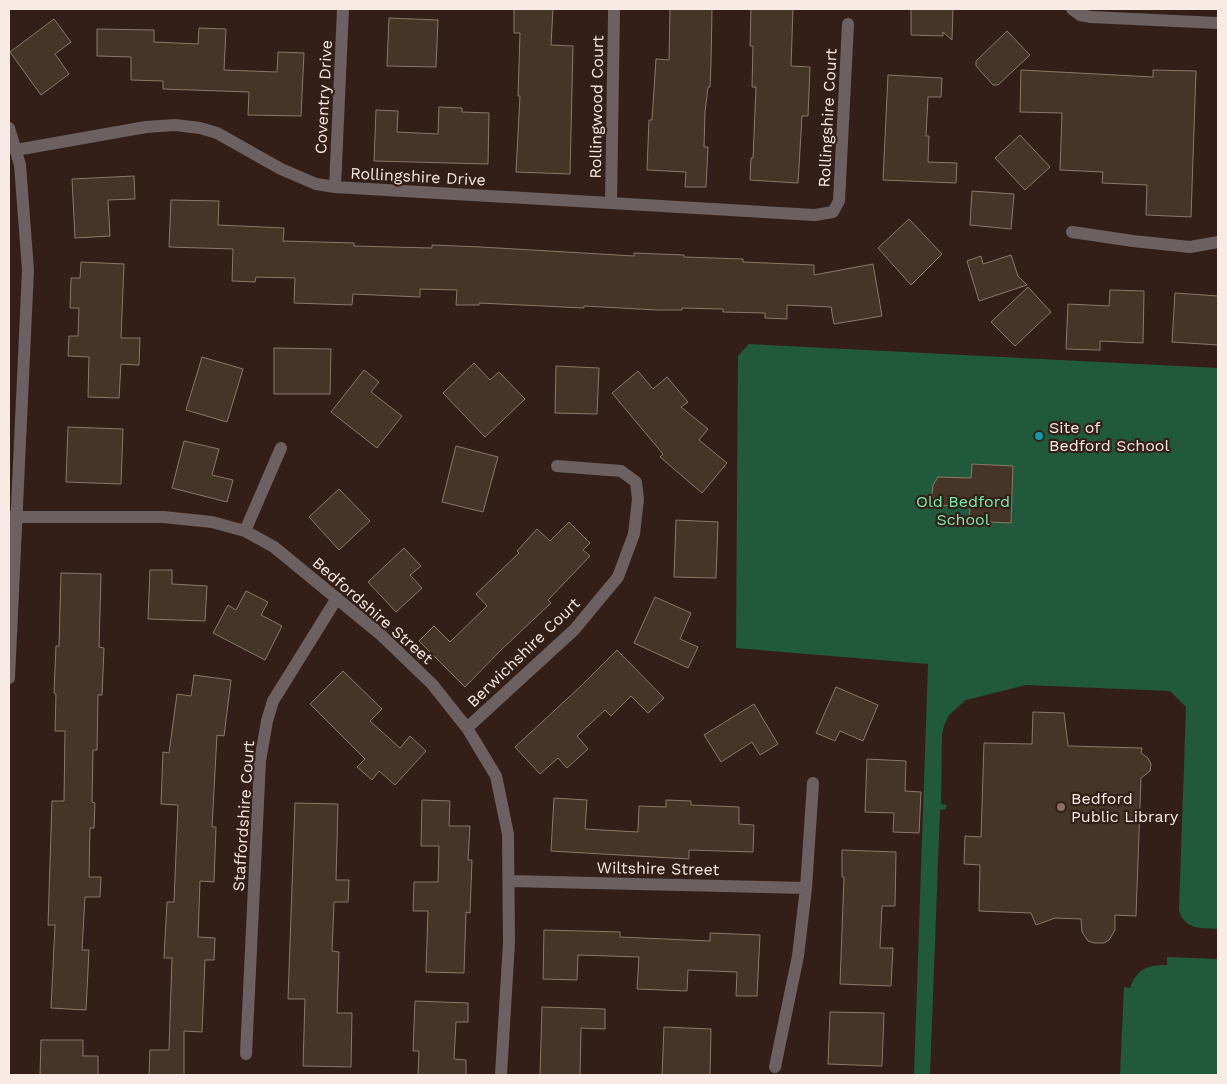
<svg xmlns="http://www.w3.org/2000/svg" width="1227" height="1084" viewBox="0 0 1227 1084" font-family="'Work Sans',sans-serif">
<rect width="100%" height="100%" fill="#331f18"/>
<!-- green -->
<path fill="#21593c" d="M 749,344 L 1218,368 L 1218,929 C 1202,928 1184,930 1179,910 L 1186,707 L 1170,691 L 1026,685 L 966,700 L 949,715 L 944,726 L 942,735 L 941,804 L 946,805 L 946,809 L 940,810 L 930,1075 L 914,1075 L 928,664 L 736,648 L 738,356 Z
M 1167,957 L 1218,959 L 1218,1075 L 1120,1075 L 1124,987 L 1130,988 C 1137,969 1147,965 1167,965 Z"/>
<!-- building -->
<path fill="#453526" stroke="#8a7868" d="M 514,9 L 553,9 L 551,45 L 573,46 L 570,174 L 516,172 L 520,96 L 518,96 L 520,33 L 514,33 Z
M 670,9 L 712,9 L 711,63 L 710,87 L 708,87 L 705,112 L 704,147 L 708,147 L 706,187 L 685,187 L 686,172 L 647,170 L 649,120 L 652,120 L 656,59 L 669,60 Z
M 751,9 L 793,9 L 791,66 L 810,67 L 808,116 L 802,116 L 798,183 L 750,180 L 751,158 L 753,158 L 756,87 L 752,87 L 753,46 L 750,46 Z
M 911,9 L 953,9 L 952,40 L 943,32 L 943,36 L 911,35 Z
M 389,18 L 438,20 L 436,67 L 387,66 Z
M 54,19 L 71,42 L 55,54 L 69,74 L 41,95 L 10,52 Z
M 199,28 L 226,29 L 224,70 L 277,72 L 278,52 L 304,53 L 301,116 L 248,115 L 249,92 L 163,89 L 163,81 L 131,80 L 131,57 L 97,56 L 97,29 L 154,30 L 154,42 L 198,44 Z
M 1007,31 L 1030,55 L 998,85 L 993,85 L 976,66 L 976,61 Z
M 1021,70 L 1153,77 L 1153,70 L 1196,71 L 1191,217 L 1146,215 L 1147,185 L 1102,183 L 1103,172 L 1060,170 L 1062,113 L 1020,112 Z
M 888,75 L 942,78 L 941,97 L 928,97 L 926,136 L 929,136 L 928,162 L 957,163 L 956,183 L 883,180 Z
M 439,107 L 462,108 L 462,112 L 489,113 L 488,164 L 374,161 L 376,110 L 398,111 L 397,132 L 438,134 Z
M 1020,135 L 1050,167 L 1025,190 L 995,158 Z
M 134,176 L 135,199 L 108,200 L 110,236 L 75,238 L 72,179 Z
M 972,191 L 1014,194 L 1011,229 L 970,225 Z
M 171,200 L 219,201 L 218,225 L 284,228 L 283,241 L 354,243 L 354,246 L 432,248 L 432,245 L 481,247 L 634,256 L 634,253 L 684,255 L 684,257 L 743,259 L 743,262 L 814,265 L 814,275 L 873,264 L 882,316 L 834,324 L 831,307 L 787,305 L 787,319 L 765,318 L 765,313 L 723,312 L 723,309 L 682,308 L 682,310 L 657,310 L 584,306 L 584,308 L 479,303 L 479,305 L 456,305 L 457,290 L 420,289 L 420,297 L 353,294 L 352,305 L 294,303 L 295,278 L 256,277 L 255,282 L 232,281 L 233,249 L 169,247 Z
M 909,219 L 942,254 L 911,285 L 878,248 Z
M 1011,255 L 1018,276 L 1027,285 L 979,301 L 967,261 L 981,256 L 983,264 Z
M 81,262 L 124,264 L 121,338 L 140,338 L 139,365 L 121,364 L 119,398 L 88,397 L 89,357 L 68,356 L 69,336 L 78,336 L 79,308 L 70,308 L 71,278 L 80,278 Z
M 1028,287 L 1051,312 L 1015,346 L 991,322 Z
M 1110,290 L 1144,291 L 1143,343 L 1100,341 L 1100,350 L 1066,349 L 1068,304 L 1109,306 Z
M 1175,293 L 1218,296 L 1218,345 L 1172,342 Z
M 274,348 L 331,349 L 330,394 L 274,394 Z
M 202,357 L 243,369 L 227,422 L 186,410 Z
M 474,363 L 490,380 L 499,372 L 525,399 L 485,437 L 443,393 Z
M 556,366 L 599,368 L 597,414 L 555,413 Z
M 364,370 L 379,382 L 371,392 L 402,416 L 377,448 L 331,412 Z
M 638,371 L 653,389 L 667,377 L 688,402 L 681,407 L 708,429 L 699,440 L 727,463 L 702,493 L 660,457 L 663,454 L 612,393 Z
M 68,427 L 123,429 L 121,484 L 66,482 Z
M 184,441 L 219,449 L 212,475 L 233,480 L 227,502 L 172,488 Z
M 456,446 L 498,457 L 483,512 L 442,502 Z
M 972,464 L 1013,466 L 1011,523 L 969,521 L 970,507 L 937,505 L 934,500 L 932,495 L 933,485 L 938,477 L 971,478 Z
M 339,489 L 370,521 L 339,550 L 309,517 Z
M 676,520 L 718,522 L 716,578 L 674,577 Z
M 569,522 L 590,543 L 583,550 L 590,556 L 548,600 L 551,603 L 501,650 L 465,687 L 419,641 L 434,626 L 450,642 L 487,606 L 476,594 L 519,553 L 517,551 L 537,529 L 550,541 Z
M 404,548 L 421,566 L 410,575 L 422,588 L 396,612 L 368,582 Z
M 150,570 L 172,570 L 172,584 L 207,586 L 205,621 L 148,619 Z
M 61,573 L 101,574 L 99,647 L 104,648 L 102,695 L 98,695 L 97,750 L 93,750 L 92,802 L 95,803 L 94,828 L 90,828 L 89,877 L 101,877 L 100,897 L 85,897 L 82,950 L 89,950 L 86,1010 L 51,1008 L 55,925 L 48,925 L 52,801 L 64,801 L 65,731 L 55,731 L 56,694 L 54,693 L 56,646 L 59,646 Z
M 246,591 L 268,602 L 261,615 L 282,626 L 265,660 L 213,633 L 228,605 L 236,610 Z
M 655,597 L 691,613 L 680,639 L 698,647 L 688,668 L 634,643 Z
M 617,650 L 664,698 L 648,713 L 631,696 L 611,716 L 605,710 L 577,736 L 588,749 L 567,768 L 558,758 L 540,774 L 515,747 L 581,686 Z
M 343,671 L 382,709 L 370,721 L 400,748 L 410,736 L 426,751 L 395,785 L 379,771 L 372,780 L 357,767 L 365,759 L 310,704 Z
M 194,675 L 231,680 L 224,736 L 217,735 L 212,827 L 216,827 L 214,882 L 200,881 L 198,937 L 215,938 L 214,960 L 205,960 L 202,1032 L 184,1031 L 184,1075 L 149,1075 L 150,1050 L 169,1050 L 172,958 L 164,958 L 167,902 L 174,902 L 178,805 L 161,804 L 163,752 L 169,753 L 177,694 L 191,696 Z
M 836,687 L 878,705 L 863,741 L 840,731 L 835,741 L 816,733 Z
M 754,704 L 778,744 L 760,755 L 752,742 L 721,762 L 704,735 Z
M 1033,712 L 1064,713 L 1068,746 L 1142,748 L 1141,753 L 1148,758 L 1151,764 L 1150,771 L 1141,778 L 1136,916 L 1115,915 L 1115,930 L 1109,940 L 1104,943 L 1094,943 L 1088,941 L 1082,932 L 1081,919 L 1055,918 L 1036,925 L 1031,913 L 979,911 L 980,865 L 964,864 L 965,836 L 981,837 L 984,743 L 1032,744 Z
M 867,759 L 906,761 L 905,791 L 921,792 L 919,833 L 893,832 L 894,813 L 865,812 Z
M 554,798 L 587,800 L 585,829 L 638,832 L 639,806 L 666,807 L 666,800 L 691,801 L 691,805 L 739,807 L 739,824 L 754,825 L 753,852 L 689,850 L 689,859 L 551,851 Z
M 422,800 L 450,801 L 449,826 L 470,826 L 468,860 L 472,860 L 470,913 L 466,912 L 464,973 L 426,972 L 428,911 L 413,911 L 414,882 L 438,882 L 439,846 L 421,846 Z
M 295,803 L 338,804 L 336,880 L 349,880 L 348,902 L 334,902 L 332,951 L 339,952 L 337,1013 L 352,1013 L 351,1067 L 303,1066 L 305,999 L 288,999 Z
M 842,850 L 896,852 L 895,906 L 882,906 L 880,948 L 893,948 L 891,986 L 840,984 L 844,877 L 842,877 Z
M 544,930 L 620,932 L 620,937 L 710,941 L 710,933 L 760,935 L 757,996 L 736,996 L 737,972 L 688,970 L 687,991 L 637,989 L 639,957 L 578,955 L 577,980 L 543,979 Z
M 415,1001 L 468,1003 L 468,1022 L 456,1022 L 454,1059 L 466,1060 L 466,1075 L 418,1075 L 419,1051 L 413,1051 Z
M 542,1007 L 605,1009 L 605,1029 L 581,1028 L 580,1075 L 540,1075 Z
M 830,1012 L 884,1013 L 882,1066 L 828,1064 Z
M 664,1027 L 711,1029 L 710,1075 L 662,1075 Z
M 41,1040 L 83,1040 L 83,1056 L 98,1056 L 98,1075 L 40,1075 Z"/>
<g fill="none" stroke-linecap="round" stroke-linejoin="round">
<!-- street -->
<path stroke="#6c6060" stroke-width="12" d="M 1072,9 L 1080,15 L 1091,17 L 1218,23
M 9,128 L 20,165 L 28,270 L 9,678
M 16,150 L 146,127 L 175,125 L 200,128 L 217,133 L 281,169 L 316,184 L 335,187 L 815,215 L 833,212 L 839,201 L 848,24
M 335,187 L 343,9
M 611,203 L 614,11
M 1072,232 L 1133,241 L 1190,247 L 1218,242
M 9,517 L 163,517 L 212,522 L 245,531 L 274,547 L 380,634 L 432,684 L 467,728 L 496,776 L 508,834 L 509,942 L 501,1075
M 245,531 L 281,448
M 467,728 L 574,630 L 618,577 L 634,534 L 638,499 L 636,482 L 621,471 L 557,466
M 509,881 L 806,888
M 246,1054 L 260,761 L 267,721 L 273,701 L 337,598
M 775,1067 L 798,956 L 806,888 L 813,783"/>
</g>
<!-- markers -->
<circle fill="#0f9aa8" stroke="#331f18" stroke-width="2" cx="1039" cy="436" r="5"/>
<circle fill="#8d6e63" stroke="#331f18" stroke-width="2" cx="1061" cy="807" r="5"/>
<g text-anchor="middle" stroke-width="4.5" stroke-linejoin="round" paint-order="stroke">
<!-- street labels -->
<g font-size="16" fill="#f8eae5" stroke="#331f18">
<text transform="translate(323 97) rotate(-87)" y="6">Coventry Drive</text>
<text transform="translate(596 107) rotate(-89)" y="6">Rollingwood Court</text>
<text transform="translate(827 118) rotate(-87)" y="6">Rollingshire Court</text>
<text transform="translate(418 176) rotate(3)" y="6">Rollingshire Drive</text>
<text transform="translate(373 610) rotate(41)" y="6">Bedfordshire Street</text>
<text transform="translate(523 652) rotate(-44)" y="6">Berwichshire Court</text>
<text transform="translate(243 816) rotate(-86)" y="6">Staffordshire Court</text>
<text transform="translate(658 868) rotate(1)" y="6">Wiltshire Street</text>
</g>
<!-- poi labels -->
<g font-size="16" fill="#f8eae5" stroke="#331f18" text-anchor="start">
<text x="1049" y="433">Site of<tspan x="1049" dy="18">Bedford School</tspan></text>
<text x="1071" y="804">Bedford<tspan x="1071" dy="18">Public Library</tspan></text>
</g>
<!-- park labels -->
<g font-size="16" fill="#77ecad" stroke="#331f18">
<text x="963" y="507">Old Bedford<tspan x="963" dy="18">School</tspan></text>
</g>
</g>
<!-- border -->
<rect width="1227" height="1084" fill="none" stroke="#f8eae5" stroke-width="20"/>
</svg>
